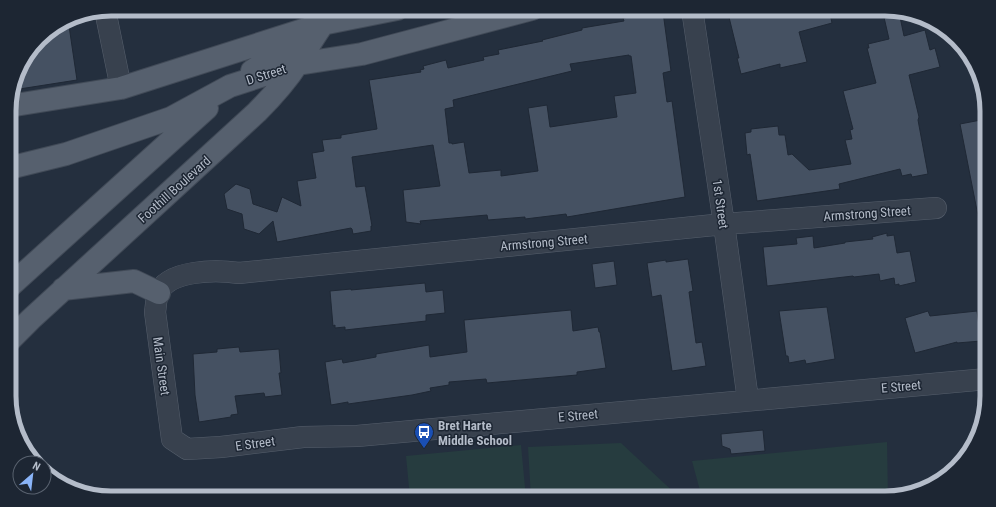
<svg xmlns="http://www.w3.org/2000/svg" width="996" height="507" viewBox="0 0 996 507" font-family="'Roboto Condensed',sans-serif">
<rect width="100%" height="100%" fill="#242f3e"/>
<!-- green -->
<path fill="#263c3f" d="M 887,442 L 888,498 L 702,498 L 692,461 Z
M 621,443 L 680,498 L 531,498 L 528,447 Z
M 521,445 L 526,498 L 410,498 L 406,456 Z"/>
<!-- building -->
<path fill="#455162" stroke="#1f2835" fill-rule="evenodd" d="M 727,9 L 829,9 L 832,23 L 799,32 L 807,62 L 780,68 L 780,64 L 741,74 L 737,58 L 739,58 Z
M 893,11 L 899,12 L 904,36 L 925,30 L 930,50 L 935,48 L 940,67 L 909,75 L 919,117 L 918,120 L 928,174 L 912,177 L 911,174 L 902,176 L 900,169 L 839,184 L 840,189 L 757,201 L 750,154 L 747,155 L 745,133 L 751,132 L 751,129 L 778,126 L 779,135 L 785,135 L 788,155 L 792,154 L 809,170 L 851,164 L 845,140 L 852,139 L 850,130 L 853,129 L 843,91 L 876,83 L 867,48 L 869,48 L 868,44 L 889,39 L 883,13 Z
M 663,12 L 671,71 L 663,73 L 667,102 L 672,101 L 685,197 L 567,217 L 566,214 L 525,219 L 525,217 L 488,220 L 487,215 L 420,221 L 421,224 L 406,222 L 403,190 L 440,186 L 433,145 L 352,157 L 356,187 L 365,186 L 372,226 L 371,226 L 371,231 L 353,234 L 352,229 L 351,228 L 277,242 L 273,221 L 259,234 L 244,229 L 242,214 L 227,209 L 224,194 L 236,184 L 250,189 L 253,204 L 277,212 L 282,197 L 301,206 L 297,181 L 316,178 L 312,153 L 324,151 L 322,140 L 341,138 L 341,135 L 377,129 L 369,80 L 421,72 L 420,70 L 424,69 L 423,66 L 446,60 L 448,68 L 484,60 L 483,57 L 499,54 L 498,50 L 543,41 L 542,40 L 582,30 L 582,28 L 624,21 L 623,18 ZM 629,55 L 629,56 L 631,56 L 636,93 L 614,96 L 617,117 L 550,127 L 547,105 L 528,108 L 538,171 L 501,176 L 501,170 L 469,173 L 464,142 L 452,144 L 452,143 L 449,143 L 445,109 L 454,107 L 453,100 L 572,71 L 570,64 Z
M 68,19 L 77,80 L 13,90 L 19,66 L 44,34 Z
M 986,119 L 986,221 L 979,221 L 960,124 Z
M 887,233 L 887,236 L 894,235 L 897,253 L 910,251 L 916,282 L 899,286 L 899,284 L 895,285 L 894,278 L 880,281 L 879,274 L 854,277 L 853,276 L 767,286 L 763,247 L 797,244 L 796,238 L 813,236 L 814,248 L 845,243 L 845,242 L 873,239 L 872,237 Z
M 688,259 L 693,291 L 689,292 L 696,343 L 702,342 L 706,366 L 672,371 L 661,295 L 652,297 L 647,263 L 666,260 L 666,262 Z
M 614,261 L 617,285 L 595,288 L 592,264 Z
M 425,283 L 426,292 L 443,290 L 445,313 L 426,315 L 426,321 L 345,330 L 345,327 L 335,328 L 335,325 L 333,326 L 330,291 L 351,289 L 351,290 Z
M 827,307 L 835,359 L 806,364 L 805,360 L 789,363 L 788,356 L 786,356 L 779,311 Z
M 571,310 L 573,331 L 598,327 L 599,332 L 600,332 L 606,368 L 577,372 L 577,375 L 487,383 L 486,379 L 449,382 L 449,385 L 430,388 L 431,391 L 412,395 L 348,404 L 348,402 L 331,405 L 325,362 L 342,359 L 343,363 L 376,357 L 376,354 L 429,345 L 430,357 L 467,352 L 464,320 Z
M 928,311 L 930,316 L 977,311 L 981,341 L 957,343 L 957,342 L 915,353 L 905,318 Z
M 239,347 L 240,352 L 279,349 L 281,373 L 279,373 L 282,395 L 265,397 L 264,393 L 235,396 L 238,414 L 231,415 L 231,417 L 199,422 L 195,395 L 193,354 L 217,352 L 217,349 Z
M 763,430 L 765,451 L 731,454 L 730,449 L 722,446 L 721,434 Z"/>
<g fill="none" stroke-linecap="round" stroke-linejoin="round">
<!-- minor casing -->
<g stroke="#565f6c" stroke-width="22">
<path id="minor" d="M 692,9 L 724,224 L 748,400
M 105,10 L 121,88
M 936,208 L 724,224 L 239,273 C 217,270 168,269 158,294 C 156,299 156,306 155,312 L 172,439 L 187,449 L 221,447 L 303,437 L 357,436 L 987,379"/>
</g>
<!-- major casing -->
<g stroke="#414a57" stroke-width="24">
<path id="major" d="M 252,71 L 316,28
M 9,106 L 121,88 L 322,24 L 397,9
M 9,168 L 66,154 L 171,118 L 230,86 L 298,64 L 362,54 L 532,9
M 10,286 L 207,108
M 63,289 L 134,281 L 159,293
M 10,340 L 31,319 L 257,112 C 272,97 287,80 298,63 C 310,44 320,26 334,9"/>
</g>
<!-- minor -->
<use href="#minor" stroke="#38414e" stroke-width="21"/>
<!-- major -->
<use href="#major" stroke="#56606e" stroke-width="22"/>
</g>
<!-- icons -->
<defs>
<g id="bus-pin" transform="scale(1)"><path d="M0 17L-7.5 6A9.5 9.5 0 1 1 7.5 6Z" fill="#1a4fb4" stroke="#1d2633"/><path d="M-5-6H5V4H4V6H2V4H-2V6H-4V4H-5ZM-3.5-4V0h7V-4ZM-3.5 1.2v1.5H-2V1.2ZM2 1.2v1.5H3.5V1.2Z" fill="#fff"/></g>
</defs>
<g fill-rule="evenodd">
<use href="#bus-pin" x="424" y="432"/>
</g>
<g text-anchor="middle" stroke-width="3" stroke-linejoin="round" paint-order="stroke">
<!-- street labels -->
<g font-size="13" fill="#b4bcc9" stroke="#1d2633">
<text transform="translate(266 74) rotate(-18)" y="5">D Street</text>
<text transform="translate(174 189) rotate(-42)" y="5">Foothill Boulevard</text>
<text transform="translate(721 204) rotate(82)" y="5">1st Street</text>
<text transform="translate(867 213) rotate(-4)" y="5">Armstrong Street</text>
<text transform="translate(544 242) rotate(-5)" y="5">Armstrong Street</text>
<text transform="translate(162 366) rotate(82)" y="5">Main Street</text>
<text transform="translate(901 386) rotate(-5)" y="5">E Street</text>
<text transform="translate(578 415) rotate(-5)" y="5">E Street</text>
<text transform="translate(255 443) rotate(-8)" y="5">E Street</text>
</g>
<!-- poi labels -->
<g font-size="13" font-weight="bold" fill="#b4bcc9" stroke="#1d2633" text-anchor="start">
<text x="438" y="430">Bret Harte<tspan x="438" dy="15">Middle School</tspan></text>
</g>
</g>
<!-- crop -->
<path d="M0 0H996V507H0ZM111 16H885A95 95 0 0 1 980 111V396A95 95 0 0 1 885 491H111A95 95 0 0 1 16 396V111A95 95 0 0 1 111 16Z" fill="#1d2633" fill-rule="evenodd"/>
<path fill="none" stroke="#b4bcc9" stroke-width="5" d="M111 16H885A95 95 0 0 1 980 111V396A95 95 0 0 1 885 491H111A95 95 0 0 1 16 396V111A95 95 0 0 1 111 16Z"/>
<!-- north arrow -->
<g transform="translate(32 475) rotate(28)"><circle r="19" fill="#1d2633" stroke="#59626f"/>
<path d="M0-3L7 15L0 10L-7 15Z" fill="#8ab4f8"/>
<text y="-6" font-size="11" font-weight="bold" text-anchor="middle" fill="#b4bcc9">N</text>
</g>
</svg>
